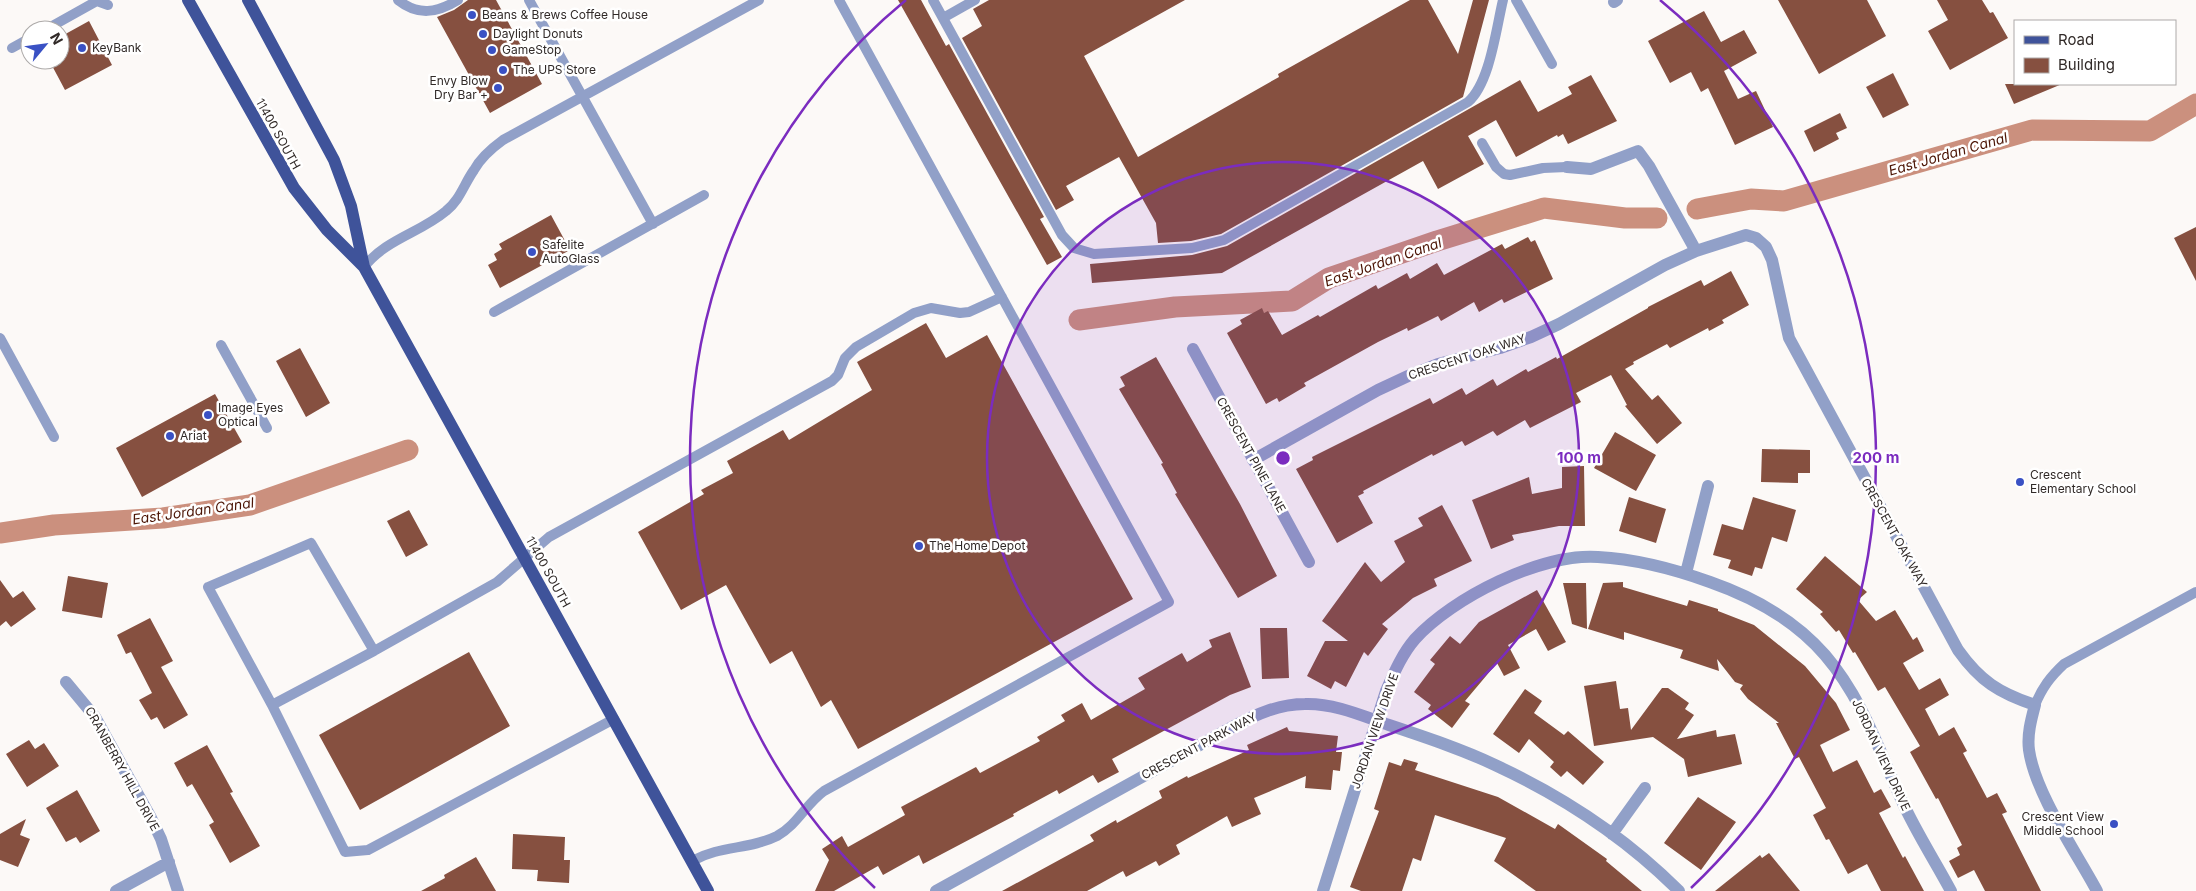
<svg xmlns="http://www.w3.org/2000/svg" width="2196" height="891" viewBox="0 0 2196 891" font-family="Inter,sans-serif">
<rect width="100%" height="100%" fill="#fcf9f7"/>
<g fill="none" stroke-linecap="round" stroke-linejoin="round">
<!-- canal -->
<path stroke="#cb907e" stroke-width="21" d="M 1697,209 L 1751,199 L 1784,201 L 2032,130 L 2150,131 L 2196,104
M 1079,320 L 1175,307 L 1292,301 L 1329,278 L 1437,241 L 1544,208 L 1625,218 L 1657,218
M 0,533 L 54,525 L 163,518 L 250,505 L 408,450"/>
</g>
<!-- building -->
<path fill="#865040" d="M 468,0 L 496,0 L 542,84 L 490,113 L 437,17 L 454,10 Z
M 898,0 L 921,0 L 946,46 L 949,44 L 1044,217 L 1040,219 L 1062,257 L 1047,265 Z
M 989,0 L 1185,0 L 1084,56 L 1138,157 L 1279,77 L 1278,74 L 1410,0 L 1428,0 L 1458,54 L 1473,0 L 1489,0 L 1463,97 L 1221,234 L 1191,241 L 1158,243 L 1156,223 L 1119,157 L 1066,186 L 1074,200 L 1056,210 L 962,38 L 982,26 L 973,9 Z
M 1778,0 L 1867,0 L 1886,36 L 1819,74 Z
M 1937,0 L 1982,0 L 1990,13 L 1993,12 L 2008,38 L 1950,70 L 1928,31 L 1948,20 Z
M 1704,11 L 1721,42 L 1744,30 L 1757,53 L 1724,71 L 1738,99 L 1756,91 L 1773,127 L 1735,145 L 1708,88 L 1701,92 L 1691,72 L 1670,83 L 1648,41 Z
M 89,21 L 112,65 L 65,90 L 49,60 L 60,60 L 60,37 Z
M 1893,73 L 1909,105 L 1883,118 L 1866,87 Z
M 1591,75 L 1617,121 L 1568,144 L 1563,134 L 1558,137 L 1557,135 L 1516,157 L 1496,120 L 1468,136 L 1484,164 L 1438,189 L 1423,161 L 1222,273 L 1092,283 L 1090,264 L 1192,255 L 1227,246 L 1520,80 L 1538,112 L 1572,94 L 1568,87 Z
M 2005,84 L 2062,84 L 2014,104 Z
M 1840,113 L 1847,128 L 1836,133 L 1839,139 L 1814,152 L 1804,131 Z
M 551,215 L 570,250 L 500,288 L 488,265 L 497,260 L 494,254 L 502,249 L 499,244 Z
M 2196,227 L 2196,281 L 2174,238 Z
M 1528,237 L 1531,242 L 1535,240 L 1553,279 L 1504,303 L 1502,299 L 1479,312 L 1474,302 L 1441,321 L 1438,316 L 1408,331 L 1407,328 L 1378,342 L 1304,383 L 1306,386 L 1279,402 L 1277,398 L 1266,404 L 1227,333 L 1242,324 L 1240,320 L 1262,308 L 1264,313 L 1268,311 L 1282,335 L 1318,315 L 1320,317 L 1376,285 L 1378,289 L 1407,273 L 1410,279 L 1437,263 L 1444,275 L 1502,244 L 1505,249 Z
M 1731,271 L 1749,305 L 1722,320 L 1724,323 L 1709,331 L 1708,328 L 1670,348 L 1667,344 L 1633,362 L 1634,364 L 1625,369 L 1652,400 L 1658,395 L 1682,423 L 1657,444 L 1625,406 L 1627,405 L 1611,375 L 1576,393 L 1581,402 L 1530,428 L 1525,420 L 1497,436 L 1493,431 L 1465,446 L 1462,441 L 1433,456 L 1432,454 L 1363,491 L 1364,493 L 1358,496 L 1373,523 L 1337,543 L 1296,469 L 1313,460 L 1312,457 L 1430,398 L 1433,404 L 1462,388 L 1466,395 L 1493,379 L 1497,386 L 1526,369 L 1528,372 L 1556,357 L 1557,359 L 1648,308 L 1648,307 L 1701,280 L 1704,286 Z
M 926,323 L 946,358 L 987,335 L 1133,599 L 858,749 L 831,700 L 821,707 L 792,651 L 770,664 L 726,585 L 681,610 L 638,532 L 704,494 L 701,490 L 733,473 L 727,461 L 783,430 L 789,440 L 872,390 L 857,362 Z
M 300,348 L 330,403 L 306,417 L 276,361 Z
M 1156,357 L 1240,504 L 1277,576 L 1238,598 L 1175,494 L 1177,493 L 1161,464 L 1163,463 L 1119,389 L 1125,386 L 1120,377 Z
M 215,394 L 242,442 L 142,497 L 116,448 Z
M 1615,432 L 1656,455 L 1636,491 L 1594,468 Z
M 1762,449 L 1810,450 L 1810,473 L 1798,473 L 1798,483 L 1761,482 Z
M 1584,466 L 1585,526 L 1559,526 L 1512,535 L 1514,540 L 1491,549 L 1472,500 L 1529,477 L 1532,494 L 1562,488 L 1562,467 Z
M 1629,497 L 1666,509 L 1656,543 L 1619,531 Z
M 1753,497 L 1796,510 L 1787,542 L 1772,537 L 1762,569 L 1755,567 L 1752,576 L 1728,568 L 1731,560 L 1713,555 L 1722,524 L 1743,530 Z
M 1442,505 L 1472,561 L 1434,579 L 1437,586 L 1413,598 L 1382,624 L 1388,629 L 1368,656 L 1364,652 L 1346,687 L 1335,681 L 1331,689 L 1307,676 L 1325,641 L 1348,641 L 1322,621 L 1365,562 L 1381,582 L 1405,562 L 1394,541 L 1423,526 L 1418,518 Z
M 409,510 L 428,545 L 406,557 L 387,521 Z
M 1825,556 L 1867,592 L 1858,600 L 1876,621 L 1895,610 L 1913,640 L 1917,637 L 1924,651 L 1903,663 L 1919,690 L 1940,678 L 1949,695 L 1925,709 L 1939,736 L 1954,727 L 1967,751 L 1963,753 L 1987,798 L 1997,793 L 2007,812 L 2002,814 L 2041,891 L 1985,891 L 1974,870 L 1958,878 L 1949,861 L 1960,855 L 1957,848 L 1962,845 L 1938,798 L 1936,799 L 1910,752 L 1920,746 L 1885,687 L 1878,691 L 1855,652 L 1853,653 L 1839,630 L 1836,632 L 1820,614 L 1823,612 L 1796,589 Z
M 68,576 L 108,583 L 102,618 L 62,611 Z
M 0,580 L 13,598 L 23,591 L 36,609 L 11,627 L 6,621 L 0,626 Z
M 1623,582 L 1623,587 L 1687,606 L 1689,600 L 1718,609 L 1718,611 L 1754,625 L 1805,666 L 1836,703 L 1850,730 L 1820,745 L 1833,772 L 1857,760 L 1874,793 L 1881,789 L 1891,807 L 1879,813 L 1903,858 L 1905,856 L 1924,891 L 1881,891 L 1867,864 L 1848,874 L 1829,839 L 1826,840 L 1813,815 L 1826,808 L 1799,757 L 1795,759 L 1776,723 L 1779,723 L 1748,699 L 1740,689 L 1743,685 L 1735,682 L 1717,659 L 1719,671 L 1680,658 L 1683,650 L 1624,632 L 1624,640 L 1588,629 L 1603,583 Z
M 1563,583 L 1586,583 L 1587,629 L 1572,624 Z
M 1537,590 L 1566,642 L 1548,651 L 1536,629 L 1508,645 L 1520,668 L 1504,676 L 1497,663 L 1465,701 L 1470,704 L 1452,728 L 1428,709 L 1431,705 L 1414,692 L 1435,664 L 1430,660 L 1450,636 L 1460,644 L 1479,622 Z
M 150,618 L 173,661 L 161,667 L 188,715 L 164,729 L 157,717 L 151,720 L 139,700 L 152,693 L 131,652 L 126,654 L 117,635 Z
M 1260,628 L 1287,628 L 1289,678 L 1262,679 Z
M 1230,632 L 1251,687 L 1230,695 L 1112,759 L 1119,772 L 1098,783 L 1093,775 L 1059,794 L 1057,790 L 1013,814 L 1014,816 L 923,864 L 919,855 L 883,875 L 878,866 L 834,891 L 815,891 L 829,860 L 822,849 L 842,836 L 848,847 L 905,815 L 901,807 L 976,767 L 980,773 L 1040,741 L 1037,737 L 1065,721 L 1061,715 L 1082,703 L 1091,720 L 1145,689 L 1138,678 L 1182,653 L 1187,662 L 1212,647 L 1209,640 Z
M 469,652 L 510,726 L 360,810 L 319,735 Z
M 1616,681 L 1620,709 L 1628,708 L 1631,730 L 1662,688 L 1668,688 L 1689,703 L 1685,709 L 1694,715 L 1677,739 L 1716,730 L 1717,737 L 1735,734 L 1742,764 L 1688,777 L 1684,759 L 1653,737 L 1594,746 L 1584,686 Z
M 1525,689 L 1542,701 L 1534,713 L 1564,735 L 1568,731 L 1604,762 L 1583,785 L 1567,771 L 1561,777 L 1550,767 L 1554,762 L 1529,739 L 1519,753 L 1493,734 Z
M 1287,727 L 1289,731 L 1338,736 L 1336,752 L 1342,752 L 1340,771 L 1333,770 L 1331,790 L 1305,788 L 1306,776 L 1254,798 L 1261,814 L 1232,827 L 1227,816 L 1176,845 L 1180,854 L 1159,866 L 1156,861 L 1126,877 L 1123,871 L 1087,891 L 1002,891 L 1094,841 L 1090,835 L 1116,820 L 1117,823 L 1162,798 L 1159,791 L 1187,776 L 1188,778 L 1249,750 L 1247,745 Z
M 29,740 L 35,749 L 44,743 L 59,766 L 27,787 L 6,754 Z
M 207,745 L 233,792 L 230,793 L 260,846 L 230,863 L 209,825 L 214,822 L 192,784 L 187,787 L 174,763 Z
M 1404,759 L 1418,763 L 1415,770 L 1498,797 L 1555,829 L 1558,824 L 1607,859 L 1606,861 L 1642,891 L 1536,891 L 1494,861 L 1506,838 L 1435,815 L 1421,861 L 1413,858 L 1402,891 L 1361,891 L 1350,887 L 1379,811 L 1374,809 L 1389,762 L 1401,766 Z
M 77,790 L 100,831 L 80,843 L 76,837 L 66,842 L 46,808 Z
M 1698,797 L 1736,822 L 1701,870 L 1664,843 Z
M 26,819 L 20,835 L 30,839 L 18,867 L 0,860 L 0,834 Z
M 513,834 L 565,837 L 564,860 L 570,860 L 569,883 L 537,881 L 538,870 L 512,869 Z
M 1769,853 L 1800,891 L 1715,891 L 1760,855 L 1762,858 Z
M 476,857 L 496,891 L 421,891 L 445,878 L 444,875 Z"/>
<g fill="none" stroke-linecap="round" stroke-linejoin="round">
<!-- lane -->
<path stroke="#91a0c8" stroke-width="10" d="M 398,0 C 418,16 437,13 458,0
M 529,0 L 653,224
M 933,0 L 1062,235 L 1074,248 L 1094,254 L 1192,248 L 1224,240 L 1468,102 C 1490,83 1496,29 1503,0
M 1516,0 L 1552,64
M 943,18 L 975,0
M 45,30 L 97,1 L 108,5
M 12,48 L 30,38
M 1482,143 L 1496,167 L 1504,174 L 1510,175 L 1543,168 L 1567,167
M 364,267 C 386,239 420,233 446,211 C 460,200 464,184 474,170 C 481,157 492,148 503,140 L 759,0
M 494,312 L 704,195
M 0,338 L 54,437
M 221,345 L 267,428
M 272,705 L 374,651
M 2035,705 C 2042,688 2050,677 2064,664 L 2196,592
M 614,719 L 368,850 L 345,852 L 272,705 L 208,587 L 311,543 L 374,651 L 497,582 L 549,537 L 832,381 L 838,375 L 845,358 L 856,347 L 914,313 L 931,308 L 960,313 L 969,312 L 1002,297
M 692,861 C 721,845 749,850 777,836 C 797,825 806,804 824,791 L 1169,602 L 839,0"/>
<!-- street -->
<path stroke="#91a0c8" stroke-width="12" d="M 1614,2 L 1617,0
M 1567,167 L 1591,169 L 1638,151 L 1649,166 L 1696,251
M 1193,349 L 1309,562
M 1253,460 L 1378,390 L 1408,376 L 1438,364 L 1500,348 L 1531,337 L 1559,324 L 1665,265 L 1696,251 L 1746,235 L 1756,238 L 1766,247 L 1772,260 L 1789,338 L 1958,650 C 1980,681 1999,693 2035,705 C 2031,720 2027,735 2029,750 C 2035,793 2076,852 2097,891
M 1686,573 L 1708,486
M 66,682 L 95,717 L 151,818 L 161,839 L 178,891
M 1612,834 L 1645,788
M 116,891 L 169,862
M 936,891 L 1234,726 C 1257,714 1279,704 1305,704 C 1334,703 1363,716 1389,725 C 1425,737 1461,749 1495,765 C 1562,796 1627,839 1679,891
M 1323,891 L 1386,691 C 1394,673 1402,654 1415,639 C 1452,598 1541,553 1598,557 C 1636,559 1674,569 1710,582 C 1753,597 1794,619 1825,655 C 1862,698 1879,750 1902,801 C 1916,832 1935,861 1951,891"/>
<!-- primary -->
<path stroke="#3f539a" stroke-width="12" d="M 188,0 L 294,188 L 327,230 L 364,267 L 708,891
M 248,0 L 334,160 L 351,206 L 364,267"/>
</g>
<!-- distance rings -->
<circle cx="1283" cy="458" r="296" fill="#7b2cbf" fill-opacity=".12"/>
<g fill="none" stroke="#7b2cbf" stroke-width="2.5">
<circle cx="1283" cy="458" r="296"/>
<path d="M875 888A593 593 0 0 1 906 0M1660 0A593 593 0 0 1 1691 888"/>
</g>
<!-- markers -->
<g fill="#3a51c4" stroke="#fff" stroke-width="2">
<circle cx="472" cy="15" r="5"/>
<circle cx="483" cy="34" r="5"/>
<circle cx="82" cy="48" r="5"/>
<circle cx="492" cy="50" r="5"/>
<circle cx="503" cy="70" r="5"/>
<circle cx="498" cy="88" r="5"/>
<circle cx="532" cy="252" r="5"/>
<circle cx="208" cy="415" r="5"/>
<circle cx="170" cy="436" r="5"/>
<circle cx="2020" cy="482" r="5"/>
<circle cx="919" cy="546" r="5"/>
<circle cx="2114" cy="824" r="5"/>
</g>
<g text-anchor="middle" stroke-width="5" stroke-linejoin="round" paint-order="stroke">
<!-- poi labels -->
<g font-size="12" fill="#312a28" stroke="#fff" text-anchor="start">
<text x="482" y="19">Beans &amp; Brews Coffee House</text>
<text x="493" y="38">Daylight Donuts</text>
<text x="92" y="52">KeyBank</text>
<text x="502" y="54">GameStop</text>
<text x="513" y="74">The UPS Store</text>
<text x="488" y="85" text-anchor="end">Envy Blow<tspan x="488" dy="14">Dry Bar +</tspan></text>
<text x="542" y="249">Safelite<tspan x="542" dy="14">AutoGlass</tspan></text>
<text x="218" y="412">Image Eyes<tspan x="218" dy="14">Optical</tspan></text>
<text x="180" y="440">Ariat</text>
<text x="2030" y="479">Crescent<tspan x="2030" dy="14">Elementary School</tspan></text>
<text x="929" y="550">The Home Depot</text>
<text x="2104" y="821" text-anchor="end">Crescent View<tspan x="2104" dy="14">Middle School</tspan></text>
</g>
<!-- street labels -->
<g font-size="12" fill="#312a28" stroke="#fff">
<text transform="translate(278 134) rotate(61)" y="4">11400 SOUTH</text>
<text transform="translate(1467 357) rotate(-18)" y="4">CRESCENT OAK WAY</text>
<text transform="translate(1251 455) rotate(61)" y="4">CRESCENT PINE LANE</text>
<text transform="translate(1894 533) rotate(61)" y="4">CRESCENT OAK WAY</text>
<text transform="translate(548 572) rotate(61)" y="4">11400 SOUTH</text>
<text transform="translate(1375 731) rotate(-71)" y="4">JORDAN VIEW DRIVE</text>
<text transform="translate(1199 746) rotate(-28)" y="4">CRESCENT PARK WAY</text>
<text transform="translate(1881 755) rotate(65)" y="4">JORDAN VIEW DRIVE</text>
<text transform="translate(122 769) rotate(61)" y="4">CRANBERRY HILL DRIVE</text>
</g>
<!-- water labels -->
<g font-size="14" font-style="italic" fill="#4b1404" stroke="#fff">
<text transform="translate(1948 154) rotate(-16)" y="5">East Jordan Canal</text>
<text transform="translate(1383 262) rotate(-19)" y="5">East Jordan Canal</text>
<text transform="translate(193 511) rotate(-8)" y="5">East Jordan Canal</text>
</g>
</g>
<circle cx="1283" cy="458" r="8" fill="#7b2cbf" stroke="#fff" stroke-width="2.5"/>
<g font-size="15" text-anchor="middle" font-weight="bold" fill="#7b2cbf" stroke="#fff" stroke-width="5" stroke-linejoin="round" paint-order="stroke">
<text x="1579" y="463">100 m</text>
<text x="1876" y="463">200 m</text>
</g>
<!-- legend -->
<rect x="2014" y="20" width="162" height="65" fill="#ffffff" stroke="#adaaa9"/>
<rect x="2024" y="36" width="25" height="8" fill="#3f539a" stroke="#adaaa9"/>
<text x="2058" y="45" font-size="15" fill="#312a28">Road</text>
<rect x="2024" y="58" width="25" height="15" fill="#865040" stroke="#adaaa9"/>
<text x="2058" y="70" font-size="15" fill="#312a28">Building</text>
<!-- north arrow -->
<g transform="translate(45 45) rotate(61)"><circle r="24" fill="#ffffff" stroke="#adaaa9"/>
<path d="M0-4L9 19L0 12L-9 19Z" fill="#3a51c4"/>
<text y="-8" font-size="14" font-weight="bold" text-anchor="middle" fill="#312a28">N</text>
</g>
</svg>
